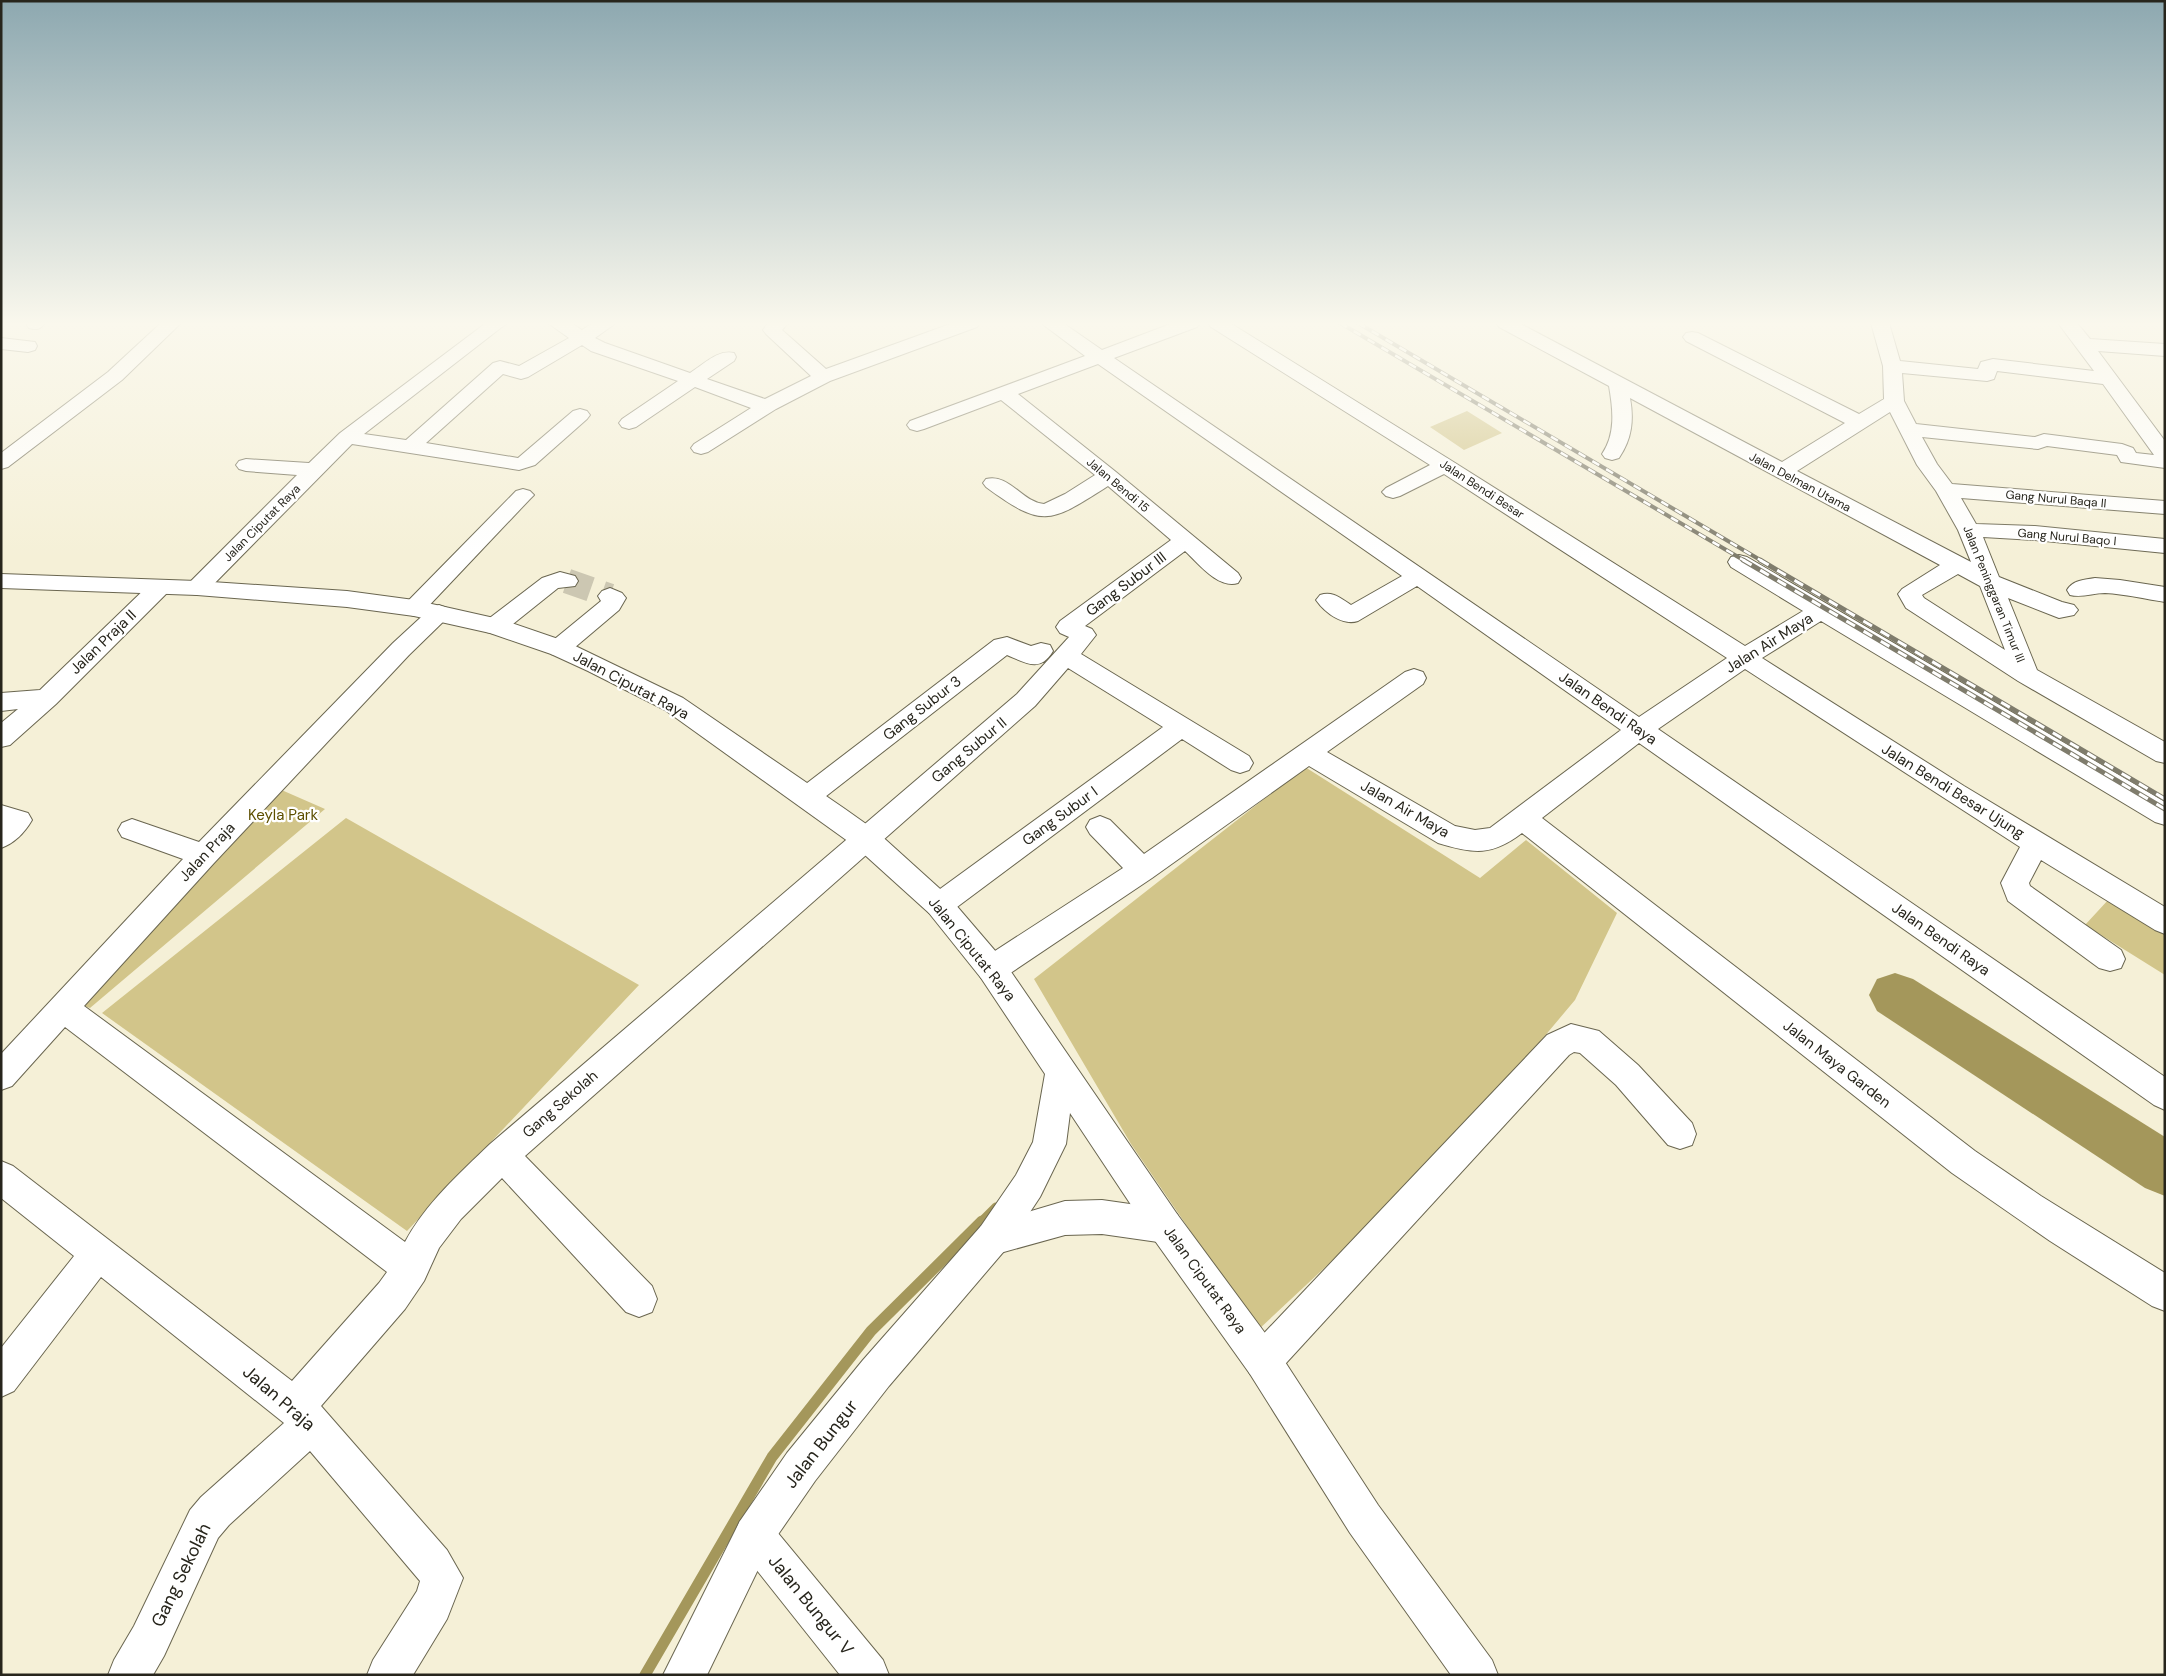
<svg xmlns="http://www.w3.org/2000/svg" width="2166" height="1676" viewBox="0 0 2166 1676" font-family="'DM Sans',sans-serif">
<rect width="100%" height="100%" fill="#f5f0d7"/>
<!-- green -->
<path fill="#d2c58a" d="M 1467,411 L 1502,433 L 1464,450 L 1430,427 Z
M 1305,767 L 1480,878 L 1526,840 L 1617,913 L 1575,1000 L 1443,1157 L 1258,1330 L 1131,1144 L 1034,979 Z
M 277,788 L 325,809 L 90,1008 L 74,1002 Z
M 346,818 L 639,985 L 407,1231 L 102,1013 Z
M 2109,899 L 2165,933 L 2165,975 L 2085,925 Z"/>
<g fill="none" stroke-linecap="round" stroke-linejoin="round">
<!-- stream-far1 -->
<path stroke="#a4975b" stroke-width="9" d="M 981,1222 L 996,1207"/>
<!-- stream -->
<path stroke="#a4975b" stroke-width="11" d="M 645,1675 L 772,1457 L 871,1331 L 982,1221"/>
<!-- river -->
<path fill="#a4975b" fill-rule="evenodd" d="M 1895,973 L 1913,979 L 2165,1137 L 2165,1196 L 2145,1188 L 1877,1011 L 1869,995 L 1877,979 Z"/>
<!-- minor-tunnel -->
<path stroke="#ccc7b2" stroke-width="25" stroke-dasharray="25 12" stroke-linecap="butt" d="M 567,581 L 610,596"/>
<!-- minor casing -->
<g stroke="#6a6650" stroke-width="2">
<path id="minor" d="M 45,323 C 40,330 36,330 29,328 L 26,324 Z
M 161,323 L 181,323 L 122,380 L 8,467 L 1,469 L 1,453 L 108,372 Z
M 486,323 L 507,323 L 364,434 L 406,440 L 493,363 L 500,361 L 519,366 L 569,338 L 548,323 L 571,323 L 582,330 L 593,323 L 616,323 L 595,338 L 605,343 L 690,373 C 703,365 718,349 734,353 L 736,357 L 734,361 L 707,379 L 765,399 L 811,376 L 766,334 L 763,330 L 768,323 L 788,323 L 782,330 L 826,369 L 953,323 L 980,323 L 977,327 L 830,381 L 776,409 L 708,452 L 701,454 L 694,452 L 691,448 L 694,444 L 751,408 L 695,387 L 636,427 L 629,429 L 622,427 L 619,423 L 622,419 L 678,381 L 591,351 L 582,345 L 528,377 L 521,379 L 503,374 L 426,443 L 518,458 L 573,411 L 580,409 L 587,411 L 590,415 L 587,419 L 535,465 L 519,470 L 352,444 L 205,593 L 197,595 L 189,593 L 186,588 L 189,583 L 297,475 L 246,471 L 239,469 L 236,465 L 239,461 L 246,459 L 309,463 L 340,433 Z
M 1041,323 L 1063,323 L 1102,350 L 1173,323 L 1200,323 L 1197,327 L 1114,358 L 1639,717 L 1727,658 L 1444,474 L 1400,496 L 1393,498 L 1386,496 L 1382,492 L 1386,488 L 1430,465 L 1211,327 L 1208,323 L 1230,323 L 1452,461 L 1745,646 L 1803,611 L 1731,567 L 1728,562 L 1731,557 L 1739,555 L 1747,557 L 2165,802 L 2165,825 L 2155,822 L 1821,621 L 1762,658 L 1964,786 L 2165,907 L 2165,934 L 2155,930 L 2041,860 L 2029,883 L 2030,886 L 2121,950 L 2125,959 L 2121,968 L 2110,971 L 2099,968 L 2008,901 L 2001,883 L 2020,847 L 1745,669 L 1658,729 L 2165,1077 L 2165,1110 L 2154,1105 L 1639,743 L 1542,818 L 1975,1151 L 2041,1196 L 2165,1273 L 2165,1311 L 2152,1306 L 2050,1241 L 1952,1173 L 1522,833 C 1492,856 1474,854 1438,843 L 1309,766 L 1152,878 L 1003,978 L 992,982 L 981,978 L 977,969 L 981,960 L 1123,868 L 1090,834 L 1086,827 L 1090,820 L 1100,816 L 1110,820 L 1144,854 L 1405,672 L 1414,669 L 1423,672 L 1426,678 L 1423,684 L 1327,752 L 1455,826 L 1475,830 L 1490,828 L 1621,730 L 1417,586 L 1358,621 C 1343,626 1325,613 1316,600 L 1320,595 C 1333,591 1340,598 1351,605 L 1402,576 L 1098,364 L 1018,394 L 1116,472 L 1238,573 L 1241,578 L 1238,583 C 1218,589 1199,564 1185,551 L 1085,626 L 1092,629 L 1096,635 L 1081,654 L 1249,756 L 1253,763 L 1249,770 L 1240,773 L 1231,770 L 1182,739 L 949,913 L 939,917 L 929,913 L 925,905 L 929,897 L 1163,727 L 1068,668 L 1035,706 L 525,1156 L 652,1286 L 657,1299 L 652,1312 L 639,1317 L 626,1312 L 502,1178 L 461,1219 L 439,1248 L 424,1281 L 405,1309 L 321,1406 L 447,1550 L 463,1578 L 447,1619 L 413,1675 L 367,1675 L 373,1660 L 417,1591 L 420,1581 L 310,1451 L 229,1525 L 218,1538 L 164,1656 L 153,1675 L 108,1675 L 114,1660 L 134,1626 L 190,1510 L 201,1497 L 284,1423 L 101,1277 L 14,1391 L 1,1397 L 1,1348 L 74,1256 L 1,1198 L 1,1161 L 13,1166 L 292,1381 L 379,1283 L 387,1272 L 65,1027 L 12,1086 L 1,1090 L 1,1054 L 183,859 L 122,837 L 118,830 L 122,823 L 132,819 L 199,842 L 393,643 L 431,608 L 439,605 L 447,608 L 451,613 L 447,618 L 409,655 L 214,863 L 84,1006 L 405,1242 C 426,1203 459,1174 490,1144 L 1017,694 L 1069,637 L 1060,633 L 1056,627 L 1060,621 L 1171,540 L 1108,486 C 1050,523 1043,529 986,487 L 983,483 L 986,479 C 1009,473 1022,502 1044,504 L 1065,494 L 1095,475 L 1001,400 L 924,429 L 917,431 L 910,429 L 907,425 L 910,421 L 1085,356 Z
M 1496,323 L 1519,323 L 1782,462 L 1845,423 L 1686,341 L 1683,337 L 1686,333 L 1692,332 L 1698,333 L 1859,414 L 1884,399 L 1883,366 L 1871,323 L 1889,323 L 1900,361 L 1978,369 L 1981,362 L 1993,359 L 2094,371 L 2058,323 L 2077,323 L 2090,339 L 2165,344 L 2165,356 L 2098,351 L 2165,441 L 2165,468 L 2121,462 L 2117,455 L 2047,446 L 2038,449 L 1922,437 L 1937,464 L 1952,484 L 2165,501 L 2165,514 L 1961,498 L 1976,524 L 2035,526 L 2165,539 L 2165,553 L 2035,540 L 1983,537 L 1999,577 L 2062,602 L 2074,605 L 2078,610 L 2074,615 L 2059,618 L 2008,598 L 2037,670 L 2165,742 L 2165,763 L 2156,761 L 2018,681 L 1906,608 L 1898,594 L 1902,589 L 1940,565 L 1630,398 C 1634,420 1632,439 1619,458 L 1612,460 L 1605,458 L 1602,454 C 1616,434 1613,409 1609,386 L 1499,327 ZM 1997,371 L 2103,384 L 2154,455 L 2136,453 L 2133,448 L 2122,444 L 2044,434 L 2035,437 L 1916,424 L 1904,401 L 1902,373 L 1987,381 L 1994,379 ZM 1890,412 L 1917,465 L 1936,491 L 1958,530 L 1971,562 L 1797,471 ZM 1958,574 L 1980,586 L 2005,650 L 1924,598 L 1922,595 Z
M 1,338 L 35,342 L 37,346 L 35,350 L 28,352 L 1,349 Z
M 523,489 L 530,491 L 534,495 L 530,499 L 422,613 L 414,616 L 406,613 L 402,608 L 406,603 L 516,491 Z
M 560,572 L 575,576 L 578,581 L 575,586 L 558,588 L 503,632 L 495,634 L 487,632 L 483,626 L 487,620 L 542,578 Z
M 2095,578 L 2120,580 L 2165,587 L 2165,602 C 2145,599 2125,594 2105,593 C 2093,593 2082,598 2070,595 L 2067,590 C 2073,580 2084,580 2095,578 Z
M 160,580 L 168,582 L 171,587 L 168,592 L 56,704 L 10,745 L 1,747 L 1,723 L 18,709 L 1,711 L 1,693 L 40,690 L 152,582 Z
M 610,588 L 622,593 L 626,598 L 619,610 L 567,654 L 559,656 L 551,654 L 547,648 L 551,642 L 601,601 L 598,596 L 602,591 Z
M 1007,637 L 1031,646 L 1041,643 L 1050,645 L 1053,651 C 1040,673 1026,663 1007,655 L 816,804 L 807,807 L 798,804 L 794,797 L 798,790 L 994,640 Z
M 1,805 L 28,813 L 32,820 C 25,832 15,843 1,848 Z
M 1571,1024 L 1599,1031 L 1638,1065 L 1692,1123 L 1696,1134 L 1692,1145 L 1680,1149 L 1668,1145 L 1616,1085 L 1580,1053 L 1574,1052 L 1569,1055 L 1276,1374 L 1263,1380 L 1250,1374 L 1244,1361 L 1250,1348 L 1547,1035 Z
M 1102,1200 L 1165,1209 L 1177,1214 L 1182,1226 L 1177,1238 L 1165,1243 L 1102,1234 L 1065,1235 L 993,1255 L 981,1250 L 976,1238 L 981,1226 L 1065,1201 Z
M 754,1515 L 768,1521 L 883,1660 L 889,1675 L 840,1675 L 740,1549 L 734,1535 L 740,1521 Z"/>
</g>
<!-- major casing -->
<g stroke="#6a6650" stroke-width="2">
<path id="major" d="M 1,574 L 197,581 L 347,591 L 414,600 L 503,620 L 567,642 L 683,698 L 845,809 L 876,831 L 949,897 L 1003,960 L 1177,1214 L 1276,1348 L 1378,1505 L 1492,1660 L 1498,1675 L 1451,1675 L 1350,1533 L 1250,1374 L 1153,1238 L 1070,1113 L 1066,1144 L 1040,1197 L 1005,1250 L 889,1386 L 815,1481 L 768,1549 L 707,1675 L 663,1675 L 740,1521 L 787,1453 L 863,1360 L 981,1226 L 1016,1175 L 1033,1142 L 1045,1074 L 981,978 L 929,913 L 856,847 L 665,710 L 588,671 L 551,654 L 490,633 L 414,616 L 347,607 L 197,595 L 1,588 Z"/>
</g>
<!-- minor -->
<use href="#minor" fill="#fff" fill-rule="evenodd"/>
<!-- major -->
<use href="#major" fill="#fff" fill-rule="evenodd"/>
<!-- rail-far1 casing -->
<g stroke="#7f7c6c" stroke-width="4">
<path id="rail-far1" d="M 1340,323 L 1745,561
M 1358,323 L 1762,561"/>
</g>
<!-- rail casing -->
<g stroke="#7f7c6c" stroke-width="5">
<path id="rail" d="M 1743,560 L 2165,809
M 1760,560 L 2165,799"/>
</g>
<!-- rail-far1 -->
<use href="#rail-far1" stroke="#fff" stroke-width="2.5" stroke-dasharray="8" stroke-linecap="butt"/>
<!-- rail -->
<use href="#rail" stroke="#fff" stroke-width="3" stroke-dasharray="10" stroke-linecap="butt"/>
</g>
<!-- sky -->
<linearGradient id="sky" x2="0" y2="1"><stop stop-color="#8da8b0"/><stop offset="0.58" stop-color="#faf8ed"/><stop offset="1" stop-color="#faf8ed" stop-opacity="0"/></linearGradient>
<rect width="2166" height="558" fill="url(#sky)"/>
<g text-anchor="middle" stroke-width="4.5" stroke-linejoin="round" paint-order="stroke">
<!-- far-street labels -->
<g font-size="12" fill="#27251c" stroke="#fff">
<text transform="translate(1800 482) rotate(28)" y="4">Jalan Delman Utama</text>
<text transform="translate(1118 485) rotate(40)" y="4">Jalan Bendi 15</text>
<text transform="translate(1482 489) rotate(33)" y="4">Jalan Bendi Besar</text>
<text transform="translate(2056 499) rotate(5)" y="4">Gang Nurul Baqa II</text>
<text transform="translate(262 523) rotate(-45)" y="4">Jalan Ciputat Raya</text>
<text transform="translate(2067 537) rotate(5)" y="4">Gang Nurul Baqo I</text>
<text transform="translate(1994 594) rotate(68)" y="4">Jalan Peninggaran Timur III</text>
</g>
<!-- street labels -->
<g font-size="15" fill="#27251c" stroke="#fff">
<text transform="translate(1126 584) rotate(-37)" y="5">Gang Subur III</text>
<text transform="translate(103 642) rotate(-44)" y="5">Jalan Praja II</text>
<text transform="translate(1769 643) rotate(-32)" y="5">Jalan Air Maya</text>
<text transform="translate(631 685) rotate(28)" y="5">Jalan Ciputat Raya</text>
<text transform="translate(922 708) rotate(-38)" y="5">Gang Subur 3</text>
<text transform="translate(1608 708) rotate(35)" y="5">Jalan Bendi Raya</text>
<text transform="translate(969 750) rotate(-40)" y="5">Gang Subur II</text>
<text transform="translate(1953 791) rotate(32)" y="5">Jalan Bendi Besar Ujung</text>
<text transform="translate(1405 809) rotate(30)" y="5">Jalan Air Maya</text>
<text transform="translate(1060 816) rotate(-36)" y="5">Gang Subur I</text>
<text transform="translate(207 852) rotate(-47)" y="5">Jalan Praja</text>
<text transform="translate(1941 939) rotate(35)" y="5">Jalan Bendi Raya</text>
<text transform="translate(972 949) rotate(51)" y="5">Jalan Ciputat Raya</text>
<text transform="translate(1837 1064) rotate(38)" y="5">Jalan Maya Garden</text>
<text transform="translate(560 1104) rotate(-41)" y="5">Gang Sekolah</text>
<text transform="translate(1205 1280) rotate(54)" y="5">Jalan Ciputat Raya</text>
</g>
<!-- park labels -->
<g font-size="15" fill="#5d4f00" stroke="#fff">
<text x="283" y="820">Keyla Park</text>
</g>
<!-- near-street labels -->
<g font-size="18" fill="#27251c" stroke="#fff">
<text transform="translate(279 1398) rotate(41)" y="6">Jalan Praja</text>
<text transform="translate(821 1444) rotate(-52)" y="6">Jalan Bungur</text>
<text transform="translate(181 1575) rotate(-64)" y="6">Gang Sekolah</text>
<text transform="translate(811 1605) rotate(51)" y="6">Jalan Bungur V</text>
</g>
</g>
<!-- border -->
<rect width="2166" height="1676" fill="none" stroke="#27251c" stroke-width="5"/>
</svg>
